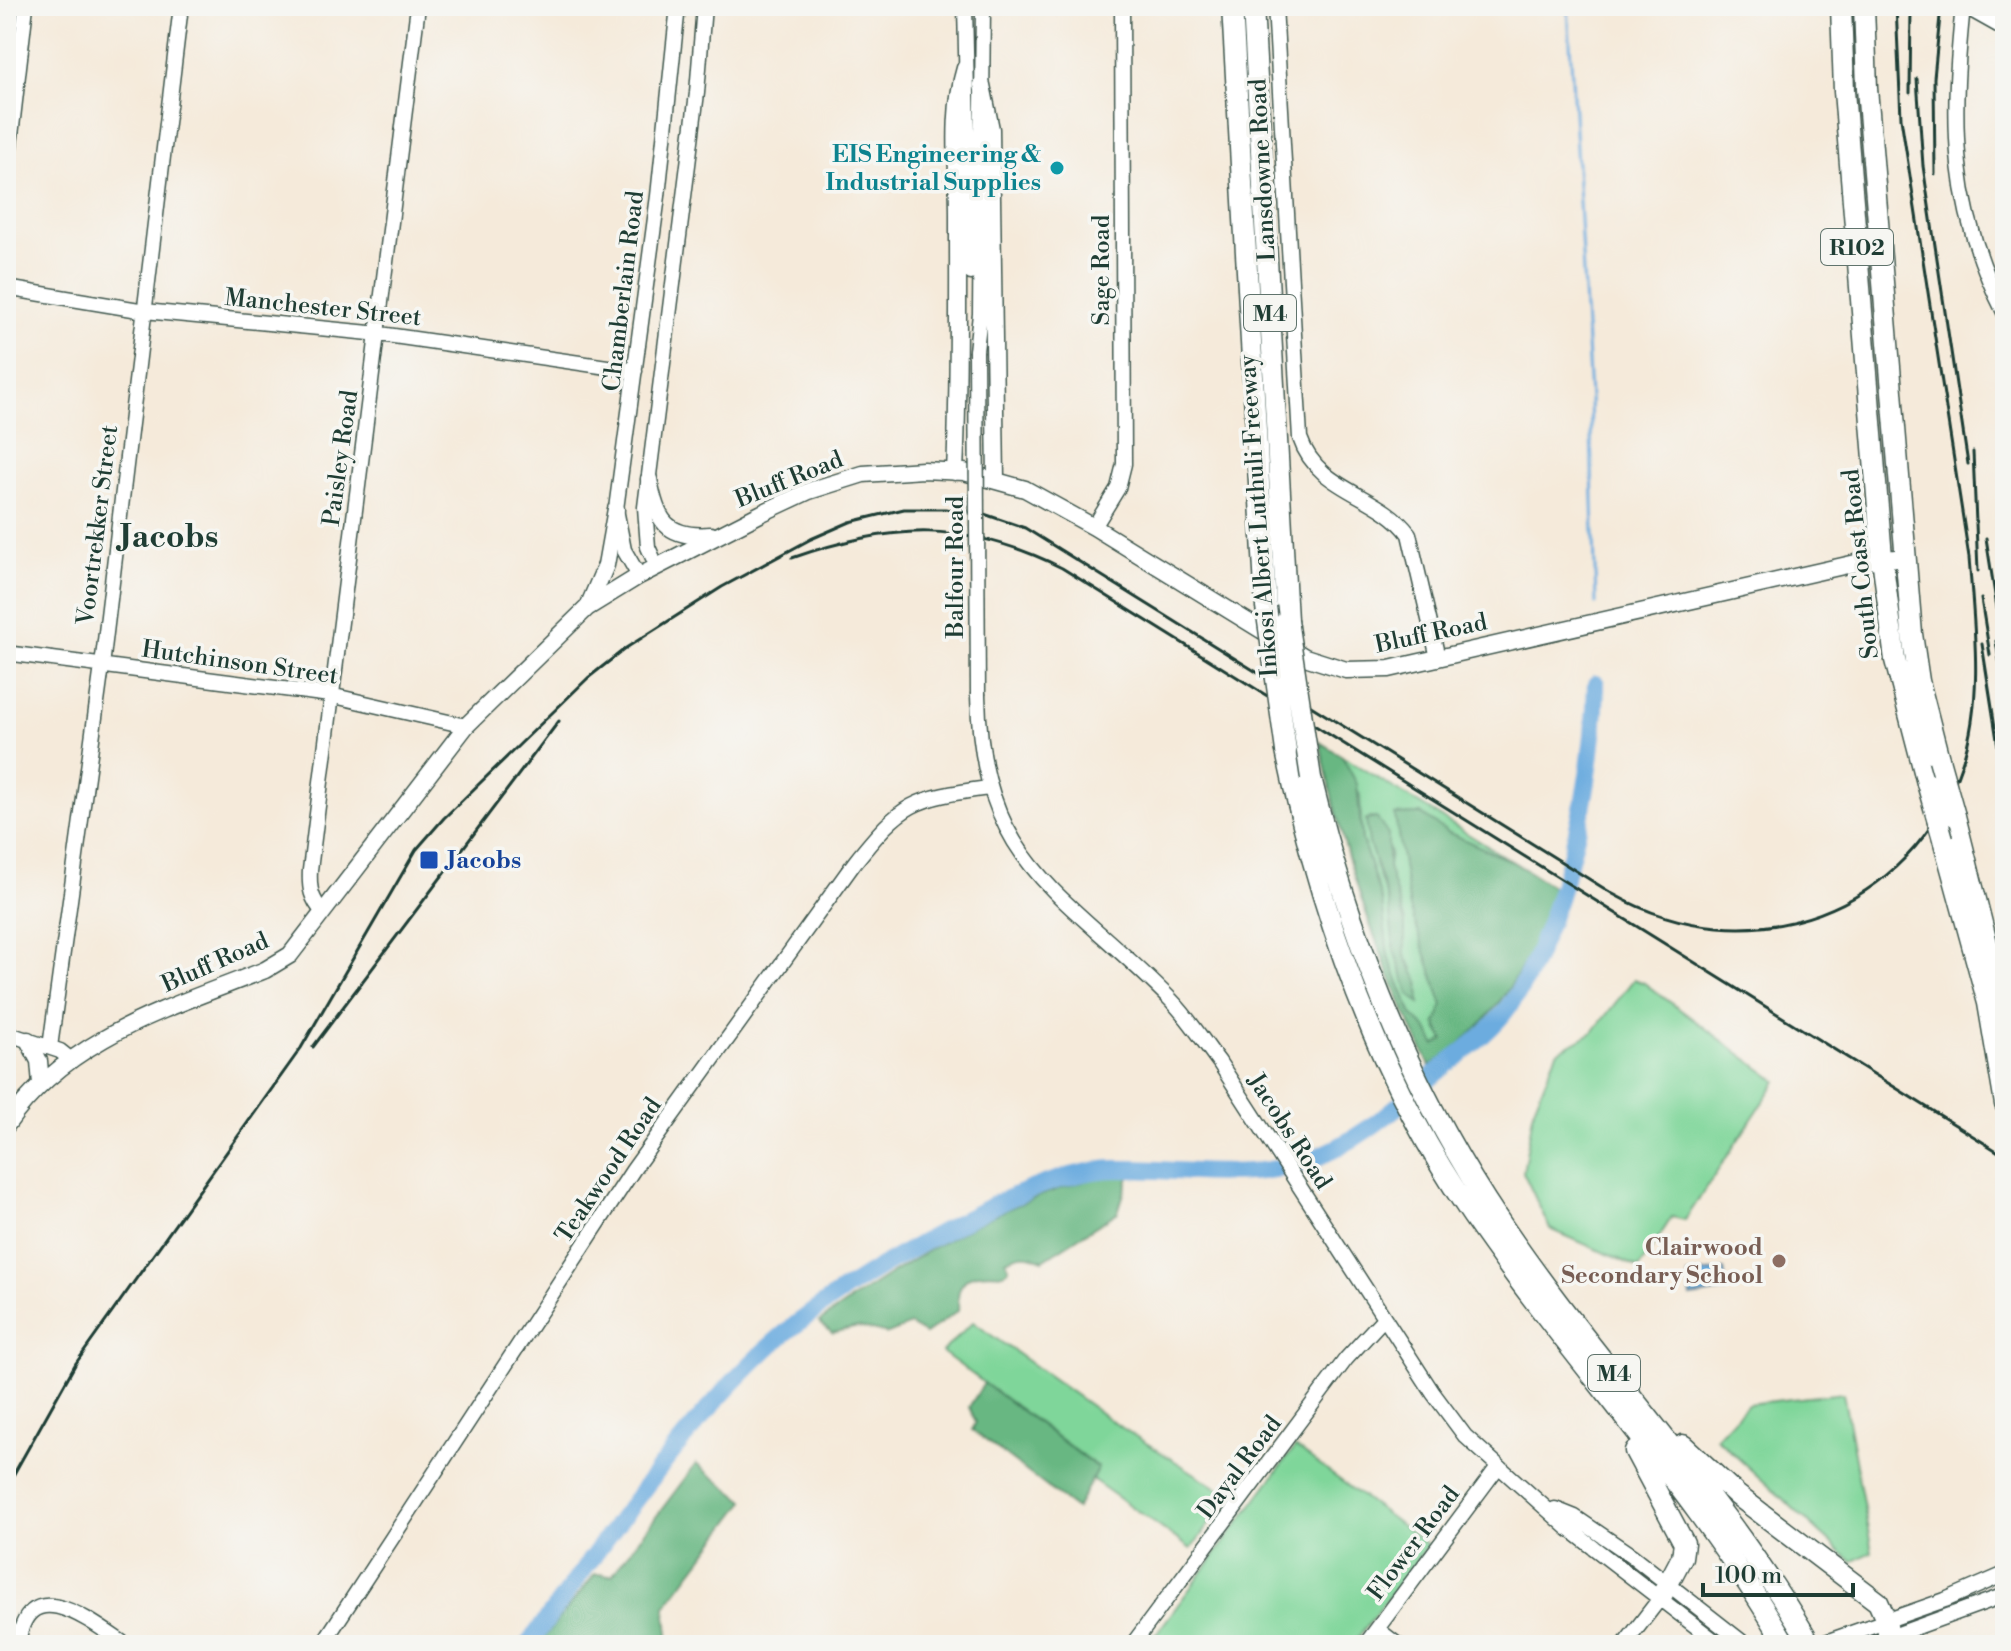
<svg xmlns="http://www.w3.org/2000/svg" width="2011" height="1651" viewBox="0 0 2011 1651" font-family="'Libre Bodoni',serif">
<rect width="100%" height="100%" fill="#f6f6f2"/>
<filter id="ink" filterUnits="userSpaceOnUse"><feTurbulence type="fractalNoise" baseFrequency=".0125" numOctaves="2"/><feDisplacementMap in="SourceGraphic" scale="16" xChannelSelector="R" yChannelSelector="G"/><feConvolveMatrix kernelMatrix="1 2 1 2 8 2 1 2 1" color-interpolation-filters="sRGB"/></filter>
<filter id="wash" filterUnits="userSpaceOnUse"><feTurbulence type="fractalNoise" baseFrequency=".006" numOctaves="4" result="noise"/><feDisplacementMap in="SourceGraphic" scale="32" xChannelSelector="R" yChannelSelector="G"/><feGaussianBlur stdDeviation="1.8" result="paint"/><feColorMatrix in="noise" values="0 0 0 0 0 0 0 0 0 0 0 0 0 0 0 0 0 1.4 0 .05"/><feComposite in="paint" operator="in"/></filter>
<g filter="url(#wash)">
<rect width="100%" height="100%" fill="#f5eada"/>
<!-- green -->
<path fill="#7fd69a" stroke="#4f8a67" stroke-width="2" fill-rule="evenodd" d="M 1342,756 L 1513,862 L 1447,832 L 1421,814 L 1395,815 L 1410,908 L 1443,1005 L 1437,1029 L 1445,1040 L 1439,1046 L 1434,1045 L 1428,1030 L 1412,1015 L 1388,956 L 1382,902 L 1362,839 L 1360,795 ZM 1370,818 L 1377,818 L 1390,852 L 1388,867 L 1405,923 L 1405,956 L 1413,968 L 1410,995 L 1394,950 L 1389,904 L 1375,865 Z
M 1634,979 L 1644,983 L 1777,1081 L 1685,1220 L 1672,1217 L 1639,1268 L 1550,1229 L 1523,1172 L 1534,1108 L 1557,1052 L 1593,1032 Z
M 973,1322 L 1113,1422 L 1230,1496 L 1191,1549 L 1092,1479 L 1098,1467 L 942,1352 Z
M 1843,1393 L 1872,1552 L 1852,1562 L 1716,1438 L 1748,1404 Z
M 1295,1447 L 1428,1545 L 1352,1645 L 1148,1645 Z"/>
<!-- forest -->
<path fill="#67b782" stroke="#437a5b" stroke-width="2" d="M 1320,742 L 1342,756 L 1357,784 L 1362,840 L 1382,902 L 1388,956 L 1412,1015 L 1428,1030 L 1435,1045 L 1444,1040 L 1436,1024 L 1443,1005 L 1410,908 L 1395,815 L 1421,814 L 1447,832 L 1513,862 L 1558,890 C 1528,964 1499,1021 1430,1066 C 1379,962 1342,855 1320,742 Z
M 1377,818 L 1388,835 L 1388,867 L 1405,923 L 1405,956 L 1419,982 L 1420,1003 L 1410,995 L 1394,950 L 1389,904 L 1369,843 L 1366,820 Z
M 1100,1177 L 1129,1177 L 1118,1212 L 1043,1260 C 1029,1253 1021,1253 1006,1260 L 1009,1269 L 1004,1274 C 989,1273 965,1270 959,1291 C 957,1297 959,1304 958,1311 L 925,1334 L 910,1325 L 888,1334 L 858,1327 L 832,1333 L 819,1322 C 905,1262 997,1202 1100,1177 Z
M 984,1383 L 1098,1468 L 1076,1509 L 972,1430 L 976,1422 L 969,1407 Z
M 696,1464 L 745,1501 L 665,1607 L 669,1642 L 538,1645 L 595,1574 L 612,1575 Z"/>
<!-- water -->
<path fill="#6cacdf" stroke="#46748a" stroke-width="2" d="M 1724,1270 L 1727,1291 L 1691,1297 L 1688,1275 Z"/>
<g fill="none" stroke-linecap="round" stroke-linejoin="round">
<!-- stream -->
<path stroke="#6cacdf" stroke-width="3" d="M 1568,6 L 1590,397 L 1596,604"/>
<!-- river -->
<path stroke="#6cacdf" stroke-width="18" d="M 528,1645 C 600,1549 668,1446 753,1362 C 797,1318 865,1275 920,1244 C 974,1214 1054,1170 1117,1169 C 1180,1168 1243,1182 1304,1162 C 1352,1146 1391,1113 1428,1080 C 1455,1056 1488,1036 1509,1006 C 1528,980 1539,950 1550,921 C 1579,843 1594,767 1596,684"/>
</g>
</g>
<g filter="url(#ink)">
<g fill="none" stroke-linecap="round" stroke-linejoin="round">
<!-- minor casing -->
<g stroke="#3f574d" stroke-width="17">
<path id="minor" d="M 965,6 L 971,273
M 1275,6 L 1300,438 C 1318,492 1379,493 1409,534 L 1438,658
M 1963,6 C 1951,122 1950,207 2005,314
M 1964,6 L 2005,29
M 6,179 L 26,6
M 6,288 L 145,311 L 380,334 L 635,371
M 976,351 L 980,314 L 983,6
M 1094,527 L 1118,488 L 1124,464 L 1122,6
M 657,567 L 648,547 L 645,507 L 697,93 L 704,6
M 639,576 L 624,550 L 616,509 L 658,196 L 678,6
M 6,653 L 330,695 L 466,726
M 978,695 C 981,866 1064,891 1170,999 C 1189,1018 1203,1041 1219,1062 L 1433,1393 L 1465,1436 L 1568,1528 L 1720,1645
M 323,912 C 311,899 309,888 310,870 L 418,6
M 6,1033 L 60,1051 L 70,1059
M 50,1047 L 102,666 L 181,6
M 1555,1509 L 1575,1517 L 1631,1555 L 1746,1645
M 1377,1629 L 1398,1645
M 18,1645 C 27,1569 93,1623 126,1645
M 322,1645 L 633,1170 L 855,862 C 903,802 913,798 989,788
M 1132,1645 L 1346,1359 L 1384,1318
M 1365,1645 L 1497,1468
M 1624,1645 L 1661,1597
M 1817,1645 L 1945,1600 L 2005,1574
M 1868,1645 L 2005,1595"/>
</g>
<!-- major casing -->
<g stroke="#3f574d" stroke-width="19">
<path id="major" d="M 982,85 L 991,129 L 996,479
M 955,472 C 959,386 958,300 958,214 C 958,166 951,114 965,68
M 649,479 C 656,520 666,539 711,535
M 588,607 L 606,565 L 616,509
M 28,1040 L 39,1061 L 41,1084
M 6,1126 C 66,1037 170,1008 265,970 L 290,955 L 466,726 L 587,608 L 639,576 L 762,513 L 809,491 L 863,474 L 923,470 L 964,472 L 1025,489 L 1094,527 L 1305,657 L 1346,670 L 1389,669 L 1865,561 L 1906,557"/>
</g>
<!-- highway casing -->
<g stroke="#3f574d" stroke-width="23">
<path id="highway" d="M 1232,6 L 1266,607
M 1253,6 L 1287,620
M 1841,6 L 1844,91 L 1882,557 L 1895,660 L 1927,783
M 1864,6 L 1867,88 L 1912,634 L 1919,681 L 1939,759
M 1286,751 C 1320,913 1378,1078 1472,1215 C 1572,1361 1697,1492 1786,1645
M 1311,778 C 1348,929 1402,1070 1486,1201 C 1586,1355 1718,1486 1811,1645
M 1955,816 L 2005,1015
M 1943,839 L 1988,1003 L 2005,1104
M 1683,1445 L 1737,1495 L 1878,1602 L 1886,1620 L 1890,1645
M 1635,1451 L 1684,1543 L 1682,1557 L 1661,1597"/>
</g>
<!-- minor -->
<use href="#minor" stroke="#fff" stroke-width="14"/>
<!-- major -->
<use href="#major" stroke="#fff" stroke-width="16"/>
<!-- highway -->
<use href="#highway" stroke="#fff" stroke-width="20"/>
<!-- rail -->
<path stroke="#1f3d34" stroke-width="3" d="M 1896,6 L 1901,118 L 1969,557
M 1917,79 L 1923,166 L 1968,464
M 1910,93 L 1911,6
M 1935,174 L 1934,78 L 1941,6
M 1973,452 L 1978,571
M 1986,538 L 2004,652
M 792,558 C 892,523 966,520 1062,568 L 2005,1156
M 1981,599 L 1990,655
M 1996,641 L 2005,697
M 1982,644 L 2005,791
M 313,1047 L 559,721
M 6,1488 L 76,1363 L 301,1048 L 416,850 L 444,818 L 588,678 L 626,648 L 722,587 L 811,539 L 850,522 L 904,509 L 945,509 L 984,514 L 1025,528 L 1613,894 C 1749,971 1912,913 1962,763 C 1984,700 1974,623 1969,558"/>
<!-- minor-bridge casing -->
<g stroke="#3f574d" stroke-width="17" stroke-linecap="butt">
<path id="minor-bridge" d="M 976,351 L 978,695"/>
</g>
<!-- highway-bridge casing -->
<g stroke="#3f574d" stroke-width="23" stroke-linecap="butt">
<path id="highway-bridge" d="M 1266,607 L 1286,751
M 1287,620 L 1311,778
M 1939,759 L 1955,816
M 1927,783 L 1943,839"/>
</g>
<!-- minor-bridge -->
<use href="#minor-bridge" stroke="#fff" stroke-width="14"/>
<!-- highway-bridge -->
<use href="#highway-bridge" stroke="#fff" stroke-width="20"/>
</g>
</g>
<!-- markers -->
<circle fill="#0f9aa8" stroke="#f6f6f2" stroke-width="3" cx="1057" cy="168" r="8"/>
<rect fill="#1a4fb4" stroke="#f6f6f2" stroke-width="3" x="419" y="850" width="20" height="20" rx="4"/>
<circle fill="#8d6e63" stroke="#f6f6f2" stroke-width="3" cx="1779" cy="1261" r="8"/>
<g text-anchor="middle" stroke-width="7" stroke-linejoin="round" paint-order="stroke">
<!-- shield labels -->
<g fill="#f6f6f2" stroke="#60746d" stroke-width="2">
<rect x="1821" y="229" width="72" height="36" rx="6"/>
<rect x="1244" y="295" width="52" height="36" rx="6"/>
<rect x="1588" y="1355" width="52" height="36" rx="6"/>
</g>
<g font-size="22" font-weight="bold" fill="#1f3d34">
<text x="1857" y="255">R102</text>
<text x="1270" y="321">M4</text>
<text x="1614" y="1381">M4</text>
</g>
<!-- culture labels -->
<g font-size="24" font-weight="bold" fill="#0d838f" stroke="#f6f6f2" text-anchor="end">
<text x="1041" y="162">EIS Engineering &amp;<tspan x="1041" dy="28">Industrial Supplies</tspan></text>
</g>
<!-- street labels -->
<g font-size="24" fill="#1f3d34" stroke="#f6f6f2">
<text transform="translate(1262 170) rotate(-93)" y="8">Lansdowne Road</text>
<text transform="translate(1101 270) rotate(-90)" y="8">Sage Road</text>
<text transform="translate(623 291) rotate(-83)" y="8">Chamberlain Road</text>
<text transform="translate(323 307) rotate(6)" y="8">Manchester Street</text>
<text transform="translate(340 458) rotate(-82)" y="8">Paisley Road</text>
<text transform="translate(789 479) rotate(-22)" y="8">Bluff Road</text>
<text transform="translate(1258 516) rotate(-94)" y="8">Inkosi Albert Luthuli Freeway</text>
<text transform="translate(97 525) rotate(-83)" y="8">Voortrekker Street</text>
<text transform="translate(1860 564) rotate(-96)" y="8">South Coast Road</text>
<text transform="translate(955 567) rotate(-90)" y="8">Balfour Road</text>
<text transform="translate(1431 633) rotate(-12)" y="8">Bluff Road</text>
<text transform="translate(240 662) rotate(8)" y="8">Hutchinson Street</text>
<text transform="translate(215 962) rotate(-24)" y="8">Bluff Road</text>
<text transform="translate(1290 1131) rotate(57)" y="8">Jacobs Road</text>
<text transform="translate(608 1170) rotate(-56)" y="8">Teakwood Road</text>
<text transform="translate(1239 1467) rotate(-53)" y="8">Dayal Road</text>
<text transform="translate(1413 1543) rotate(-53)" y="8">Flower Road</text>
</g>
<!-- transit labels -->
<g font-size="24" font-weight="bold" fill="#164399" stroke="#f6f6f2" text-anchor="start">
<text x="447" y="868">Jacobs</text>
</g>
<!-- education labels -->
<g font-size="24" font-weight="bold" fill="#785e54" stroke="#f6f6f2" text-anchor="end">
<text x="1763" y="1255">Clairwood<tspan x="1763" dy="28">Secondary School</tspan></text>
</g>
<!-- district labels -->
<g font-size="32" font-weight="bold" fill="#1f3d34" stroke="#f6f6f2">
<text x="169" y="547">Jacobs</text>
</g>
</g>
<!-- margin -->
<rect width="2011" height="1651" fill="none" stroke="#f6f6f2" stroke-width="32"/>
<!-- scale -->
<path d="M1703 1583v12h150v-12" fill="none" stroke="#1f3d34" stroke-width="4"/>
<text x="1715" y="1583" font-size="24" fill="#1f3d34" stroke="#f6f6f2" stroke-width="6" paint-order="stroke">100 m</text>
</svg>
